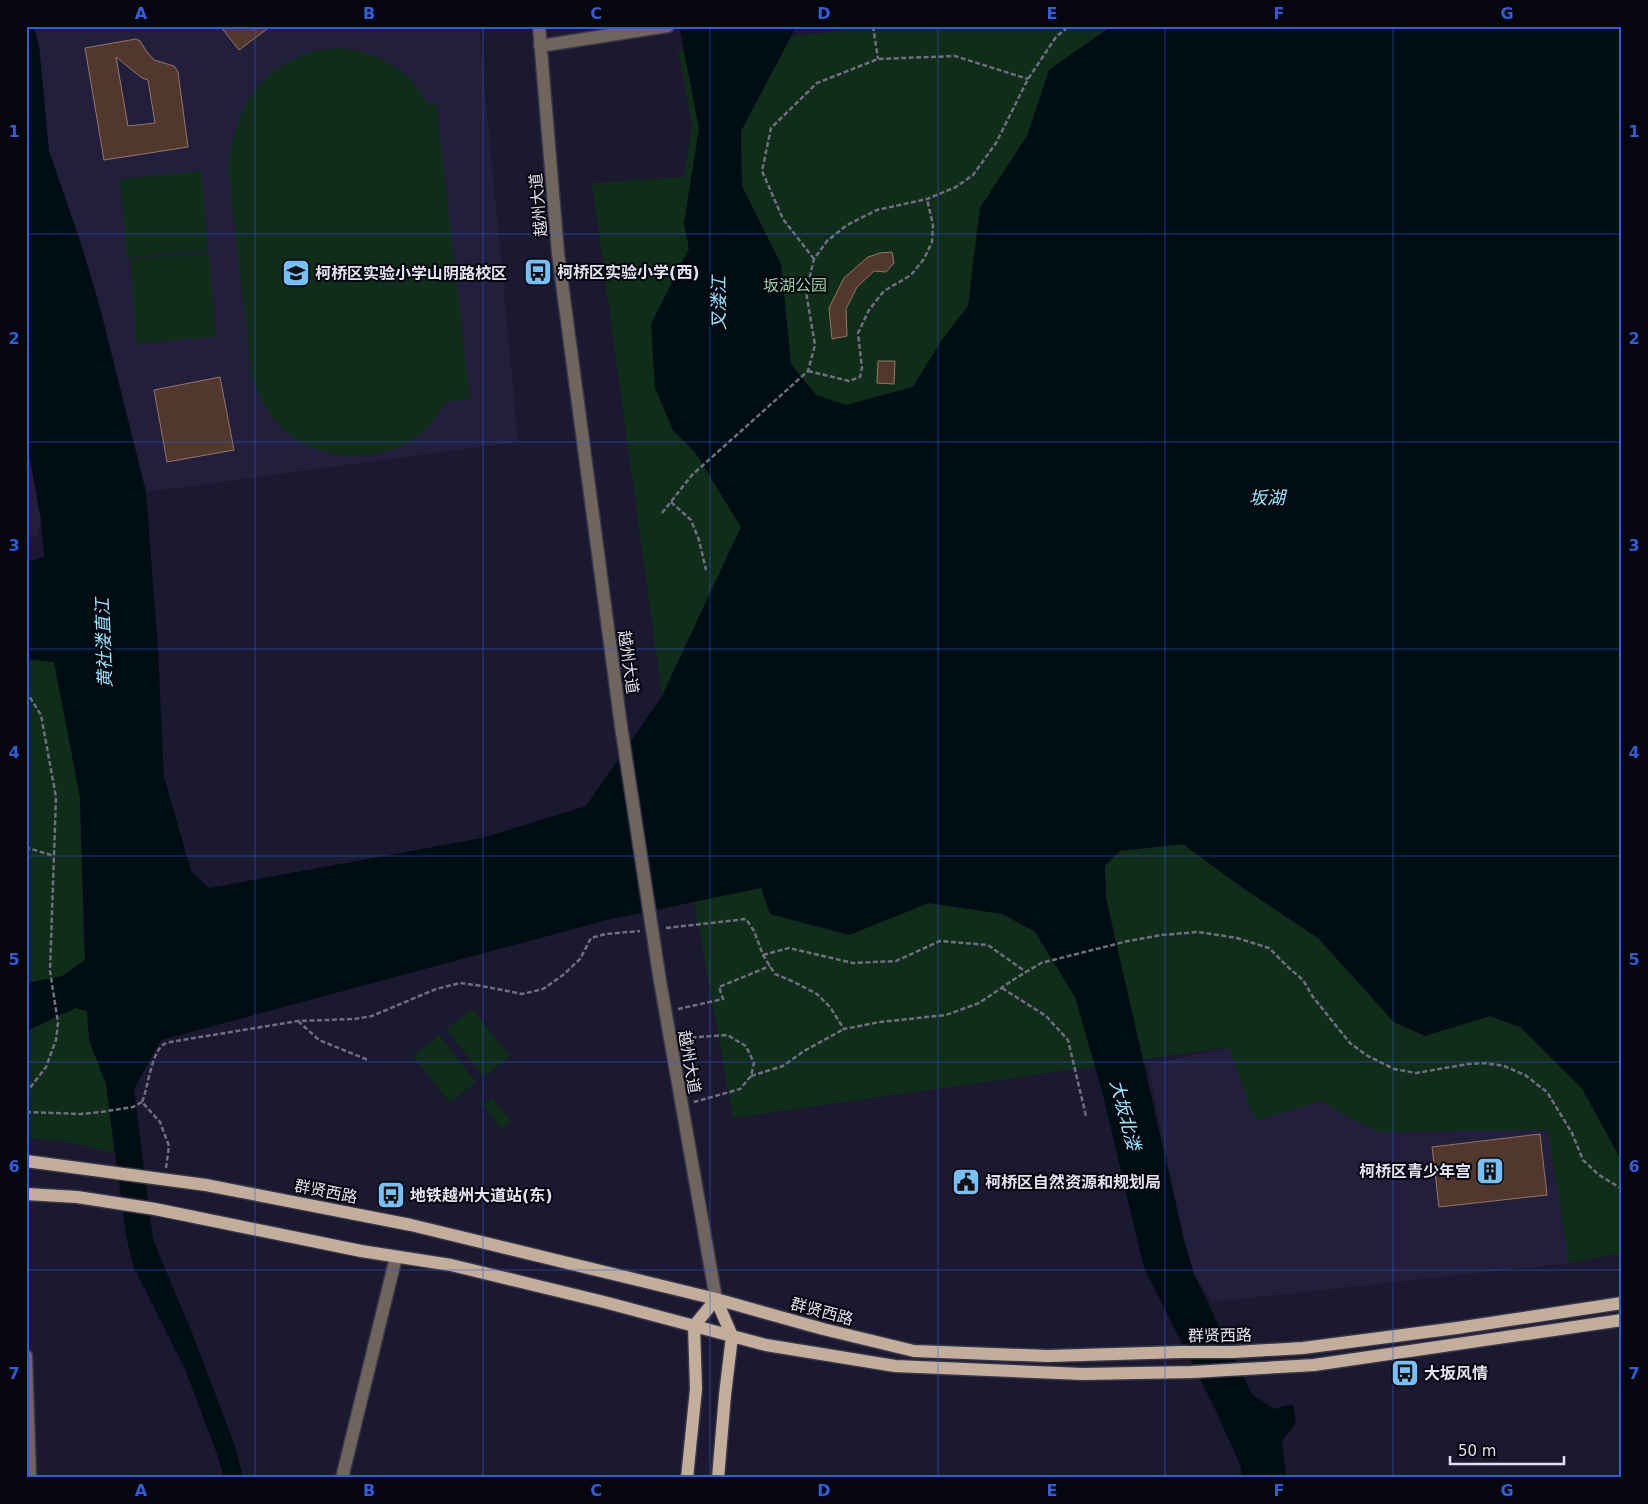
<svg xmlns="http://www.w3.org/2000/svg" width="1648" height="1504" viewBox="0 0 1648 1504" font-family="'DejaVu Sans','Noto Sans SC',sans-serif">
<rect width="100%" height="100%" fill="#1b192f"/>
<!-- built -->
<path fill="#221f3c" d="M 34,26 L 479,26 L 518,442 L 146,492 L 99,304 L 80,241 L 49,151 L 39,46 Z
M 26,437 L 41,520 L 38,535 L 26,538 Z
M 1229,1047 L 1255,1120 L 1321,1101 L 1380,1132 L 1548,1130 L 1569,1263 L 1212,1302 L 1194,1274 L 1185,1244 L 1148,1065 Z"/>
<!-- green -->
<path fill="#102d1a" d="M 854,26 L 1112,26 L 1049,70 L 1027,136 L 980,208 L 968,306 L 941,341 L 913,387 L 741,527 L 662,696 L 592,183 L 684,177 L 692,124 L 678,51 L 829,32 Z
M 341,48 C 378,52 412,71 428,105 L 436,103 L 470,399 L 446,402 C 439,412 432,424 423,432 C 384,466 318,463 281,427 C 267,414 259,395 252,378 L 228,170 C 233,123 247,82 292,60 C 300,56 309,52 318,50 C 325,49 333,49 341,48 Z
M 201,171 L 208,250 L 127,258 L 120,179 Z
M 209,252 L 216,337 L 136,343 L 130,259 Z
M 26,659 L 54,661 L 80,797 L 83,930 L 89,1040 L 106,1084 L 114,1153 L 66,1141 L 26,1138 Z
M 1183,844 L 1243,888 L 1318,938 L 1394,1022 L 1490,1016 L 1520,1027 L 1582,1088 L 1622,1162 L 1622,1253 L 1569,1263 L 1548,1130 L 1380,1132 L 1355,1121 L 1321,1101 L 1255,1121 L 1229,1047 L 733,1118 L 694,901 L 761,887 L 849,935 L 929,903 L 1003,914 L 1035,932 L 1120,851 Z
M 472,1009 L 510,1056 L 484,1077 L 446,1029 Z
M 439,1035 L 476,1082 L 450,1103 L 413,1056 Z
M 492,1097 L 511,1122 L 501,1129 L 483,1105 Z"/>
<!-- water -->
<path fill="#000d13" d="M 26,26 L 34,26 L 39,46 L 49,151 L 80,241 L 99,304 L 146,492 L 158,649 L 164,777 L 191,871 L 209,888 L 482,838 L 586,806 L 662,696 L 741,527 L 695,452 L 673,430 L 655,388 L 651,324 L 689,249 L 684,223 L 699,128 L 679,26 L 795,26 L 793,33 L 741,131 L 742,186 L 781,264 L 791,364 L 816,395 L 846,405 L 913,387 L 941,341 L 968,306 L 980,208 L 1027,136 L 1049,70 L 1112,26 L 1622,26 L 1622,1162 L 1582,1088 L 1520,1027 L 1490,1016 L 1425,1036 L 1394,1022 L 1318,938 L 1243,888 L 1183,844 L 1120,851 L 1105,866 L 1106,898 L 1185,1244 L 1194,1274 L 1252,1394 L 1274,1409 L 1293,1404 L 1296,1423 L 1282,1441 L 1286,1478 L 1241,1478 L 1241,1467 L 1215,1409 L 1144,1268 L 1102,1091 L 1075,997 L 1035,932 L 1003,914 L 929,903 L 849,935 L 770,914 L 761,888 L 607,920 L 161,1040 L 134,1089 L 153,1240 L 191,1330 L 235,1446 L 243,1478 L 224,1478 L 217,1454 L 185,1369 L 134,1268 L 126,1236 L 106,1084 L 89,1040 L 87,1011 L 76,1008 L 26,1031 L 26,983 L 62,976 L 85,960 L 80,797 L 54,662 L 26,659 L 26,562 L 44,557 L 41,520 L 26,437 Z"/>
<!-- building -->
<path fill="#52372d" stroke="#95766b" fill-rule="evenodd" d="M 220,26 L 271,26 L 239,50 Z
M 136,39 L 140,41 L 147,52 L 154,60 L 174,66 L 178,72 L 188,147 L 104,160 L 85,48 ZM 116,57 L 142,78 L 148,80 L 155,123 L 128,126 Z
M 892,252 L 894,263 L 886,272 L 874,271 L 857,287 L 846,309 L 847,336 L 832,339 L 829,308 L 844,278 L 868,257 L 880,253 Z
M 878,361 L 895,361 L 894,384 L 877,383 Z
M 220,377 L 234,450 L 167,462 L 154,390 Z
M 1540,1134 L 1547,1195 L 1439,1207 L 1432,1147 Z"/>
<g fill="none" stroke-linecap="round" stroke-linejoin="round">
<!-- minor casing -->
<g stroke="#37354a" stroke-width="15">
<path id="minor" d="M 539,26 L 558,253 L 621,726
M 540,46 L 668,26
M 660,981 L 716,1299
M 26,1356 L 30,1478
M 342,1478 L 396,1257"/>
</g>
<!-- major casing -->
<g stroke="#37354a" stroke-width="15">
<path id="major" d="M 26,1161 L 206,1185 L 411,1225 L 716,1299 L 823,1329 L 914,1351 L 1048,1356 L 1182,1352 L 1234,1352 L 1303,1348 L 1457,1328 L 1622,1303
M 26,1194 L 77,1197 L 155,1209 L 361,1251 L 451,1265 L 604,1302 L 766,1345 L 895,1366 L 1083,1374 L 1192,1372 L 1314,1365 L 1622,1320
M 716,1299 L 732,1336 L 725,1395 L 718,1478
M 687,1478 L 696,1389 L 694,1326 L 716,1299"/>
</g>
<!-- path -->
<path stroke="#706e82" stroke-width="2.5" stroke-dasharray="5 2.5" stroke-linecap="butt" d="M 873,26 L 878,59
M 814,259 L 783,219 L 762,171 L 771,128 L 817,83 L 878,59 L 955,56 L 1028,79
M 808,371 L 849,381 L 860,377 L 862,368 L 858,333 L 869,310 L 884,291 L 911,275 L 924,259 L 932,242 L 933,225 L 927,199
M 671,502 L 691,520 L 699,540 L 706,570
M 662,513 L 692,475 L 808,371 L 815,345 L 806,292 L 814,259 L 827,241 L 847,225 L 877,210 L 927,199 L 956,187 L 973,175 L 996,143 L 1028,79 L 1056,37 L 1069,26
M 26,691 L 41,715 L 56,797 L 50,971 L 58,1023 L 56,1040 L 46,1067 L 26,1093
M 26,846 L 28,848 L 54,856
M 666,928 L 746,919 L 754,931 L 763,955 L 775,974 L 792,981 L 817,994 L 830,1007 L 844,1029 L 880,1022 L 946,1015 L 979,1003 L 1016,978 L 1041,963 L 1128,941 L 1162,935 L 1198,932 L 1237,938 L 1269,948 L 1289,968 L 1303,980 L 1313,997 L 1350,1043 L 1366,1055 L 1394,1069 L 1416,1073 L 1468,1064 L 1485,1063 L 1504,1066 L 1525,1075 L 1547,1092 L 1572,1133 L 1583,1160 L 1599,1175 L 1622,1189
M 763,955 L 789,948 L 853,963 L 896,961 L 940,941 L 988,945 L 1026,972
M 1002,988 L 1046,1016 L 1068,1040 L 1086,1116
M 678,1009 L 723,999 L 719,987 L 770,966
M 298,1021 L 319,1040 L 368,1060
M 684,1038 L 727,1035 L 746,1046 L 754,1063 L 751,1076 L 740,1089 L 694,1102
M 751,1076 L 783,1066 L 804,1051 L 844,1029
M 26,1112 L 81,1114 L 101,1112
M 166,1168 L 169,1146 L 160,1122 L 142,1102 C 148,1088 151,1054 163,1045 C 165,1043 168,1043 170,1042 L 298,1021 L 354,1019 L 372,1016 L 436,989 L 460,983 L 482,986 L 522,994 L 543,989 L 563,975 L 580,959 L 591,938 L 606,934 L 640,931"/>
<!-- minor -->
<use href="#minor" stroke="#6f655c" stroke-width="12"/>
<!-- major -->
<use href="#major" stroke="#c3ae9b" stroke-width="12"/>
<!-- minor-bridge casing -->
<g stroke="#37354a" stroke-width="15" stroke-linecap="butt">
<path id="minor-bridge" d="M 621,726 L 660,981"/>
</g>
<!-- path-bridge -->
<path stroke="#706e82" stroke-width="2.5" stroke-dasharray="5 2.5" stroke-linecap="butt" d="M 101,1112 L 133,1107 L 142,1102"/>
<!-- minor-bridge -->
<use href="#minor-bridge" stroke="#6f655c" stroke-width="12"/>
</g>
<!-- grid -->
<path fill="none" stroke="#315dda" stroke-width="1" stroke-opacity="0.55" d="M 255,26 L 255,1478M 483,26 L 483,1478M 710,26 L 710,1478M 938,26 L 938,1478M 1165,26 L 1165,1478M 1393,26 L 1393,1478M 26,234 L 1622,234M 26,442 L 1622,442M 26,649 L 1622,649M 26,856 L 1622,856M 26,1062 L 1622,1062M 26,1270 L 1622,1270"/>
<!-- icons -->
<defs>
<g id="bus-square" transform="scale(1.4375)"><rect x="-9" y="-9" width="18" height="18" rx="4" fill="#76c0f7" stroke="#06060f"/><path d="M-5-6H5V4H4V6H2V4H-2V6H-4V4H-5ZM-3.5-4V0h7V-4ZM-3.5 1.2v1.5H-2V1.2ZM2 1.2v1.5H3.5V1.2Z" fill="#111"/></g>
<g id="school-square" transform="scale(1.4375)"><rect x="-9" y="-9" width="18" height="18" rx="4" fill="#76c0f7" stroke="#06060f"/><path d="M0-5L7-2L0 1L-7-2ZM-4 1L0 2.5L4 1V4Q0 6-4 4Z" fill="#111"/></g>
<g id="building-square" transform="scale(1.4375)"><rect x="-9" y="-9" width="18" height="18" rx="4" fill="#76c0f7" stroke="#06060f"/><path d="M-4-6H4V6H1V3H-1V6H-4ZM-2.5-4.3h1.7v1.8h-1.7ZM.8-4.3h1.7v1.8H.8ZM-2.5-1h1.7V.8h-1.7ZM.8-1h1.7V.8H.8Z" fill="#111"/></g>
<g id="civic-square" transform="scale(1.4375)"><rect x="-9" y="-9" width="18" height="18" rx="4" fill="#76c0f7" stroke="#06060f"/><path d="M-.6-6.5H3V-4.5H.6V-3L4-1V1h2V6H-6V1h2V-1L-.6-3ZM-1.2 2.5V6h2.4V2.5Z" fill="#111"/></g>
</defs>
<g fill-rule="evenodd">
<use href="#bus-square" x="538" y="272"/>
<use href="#school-square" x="296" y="273"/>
<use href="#building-square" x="1490" y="1171"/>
<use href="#civic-square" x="966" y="1182"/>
<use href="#bus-square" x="391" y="1195"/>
<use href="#bus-square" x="1405" y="1373"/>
</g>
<g text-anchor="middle" stroke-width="4" stroke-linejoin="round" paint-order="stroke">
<!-- street labels -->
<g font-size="16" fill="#e1e1f1" stroke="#06060f">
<text transform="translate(538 205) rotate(-95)" y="6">越州大道</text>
<text transform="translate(629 662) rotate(82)" y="6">越州大道</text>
<text transform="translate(690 1062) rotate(80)" y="6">越州大道</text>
<text transform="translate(326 1191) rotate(11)" y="6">群贤西路</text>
<text transform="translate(822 1311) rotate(15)" y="6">群贤西路</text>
<text transform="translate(1220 1335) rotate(-1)" y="6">群贤西路</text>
</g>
<!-- poi labels -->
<g font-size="16" font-weight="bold" fill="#e1e1f1" stroke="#06060f" text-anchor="start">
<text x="557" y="278">柯桥区实验小学(西)</text>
<text x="315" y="279">柯桥区实验小学山阴路校区</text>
<text x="1471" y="1177" text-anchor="end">柯桥区青少年宫</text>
<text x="985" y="1188">柯桥区自然资源和规划局</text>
<text x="410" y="1201">地铁越州大道站(东)</text>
<text x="1424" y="1379">大坂风情</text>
</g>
<!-- park labels -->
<g font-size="16" fill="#95cea4" stroke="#06060f">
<text x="795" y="291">坂湖公园</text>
</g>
<!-- water labels -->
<g font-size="18" font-style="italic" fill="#95e2fb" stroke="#06060f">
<text transform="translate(719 303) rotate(-90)" y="6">叉溇江</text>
<text x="1267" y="504">坂湖</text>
<text transform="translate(104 643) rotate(-92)" y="6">黄社溇直江</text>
<text transform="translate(1125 1115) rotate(75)" y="6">大坂北溇</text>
</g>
</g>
<!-- border -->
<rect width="1648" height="1504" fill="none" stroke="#06060f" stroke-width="55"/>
<!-- scale -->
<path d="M1450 1456v8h114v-8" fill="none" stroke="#e1e1f1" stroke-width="2.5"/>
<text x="1458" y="1456" font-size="15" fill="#e1e1f1" stroke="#06060f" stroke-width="4" paint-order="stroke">50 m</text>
<rect x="28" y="28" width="1592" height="1448" fill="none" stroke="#315dda" stroke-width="2"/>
<g font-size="16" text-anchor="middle" font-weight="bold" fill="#315dda">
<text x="141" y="19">A</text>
<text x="369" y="19">B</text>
<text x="596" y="19">C</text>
<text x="824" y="19">D</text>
<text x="1052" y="19">E</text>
<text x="1279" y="19">F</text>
<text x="1507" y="19">G</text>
<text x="14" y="137">1</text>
<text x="1634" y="137">1</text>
<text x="14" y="344">2</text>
<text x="1634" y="344">2</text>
<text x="14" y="551">3</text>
<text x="1634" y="551">3</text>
<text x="14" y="758">4</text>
<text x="1634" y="758">4</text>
<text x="14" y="965">5</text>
<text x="1634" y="965">5</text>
<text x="14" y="1172">6</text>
<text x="1634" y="1172">6</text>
<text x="14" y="1379">7</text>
<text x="1634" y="1379">7</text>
<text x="141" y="1496">A</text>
<text x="369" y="1496">B</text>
<text x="596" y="1496">C</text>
<text x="824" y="1496">D</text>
<text x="1052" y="1496">E</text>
<text x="1279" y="1496">F</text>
<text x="1507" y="1496">G</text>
</g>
</svg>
